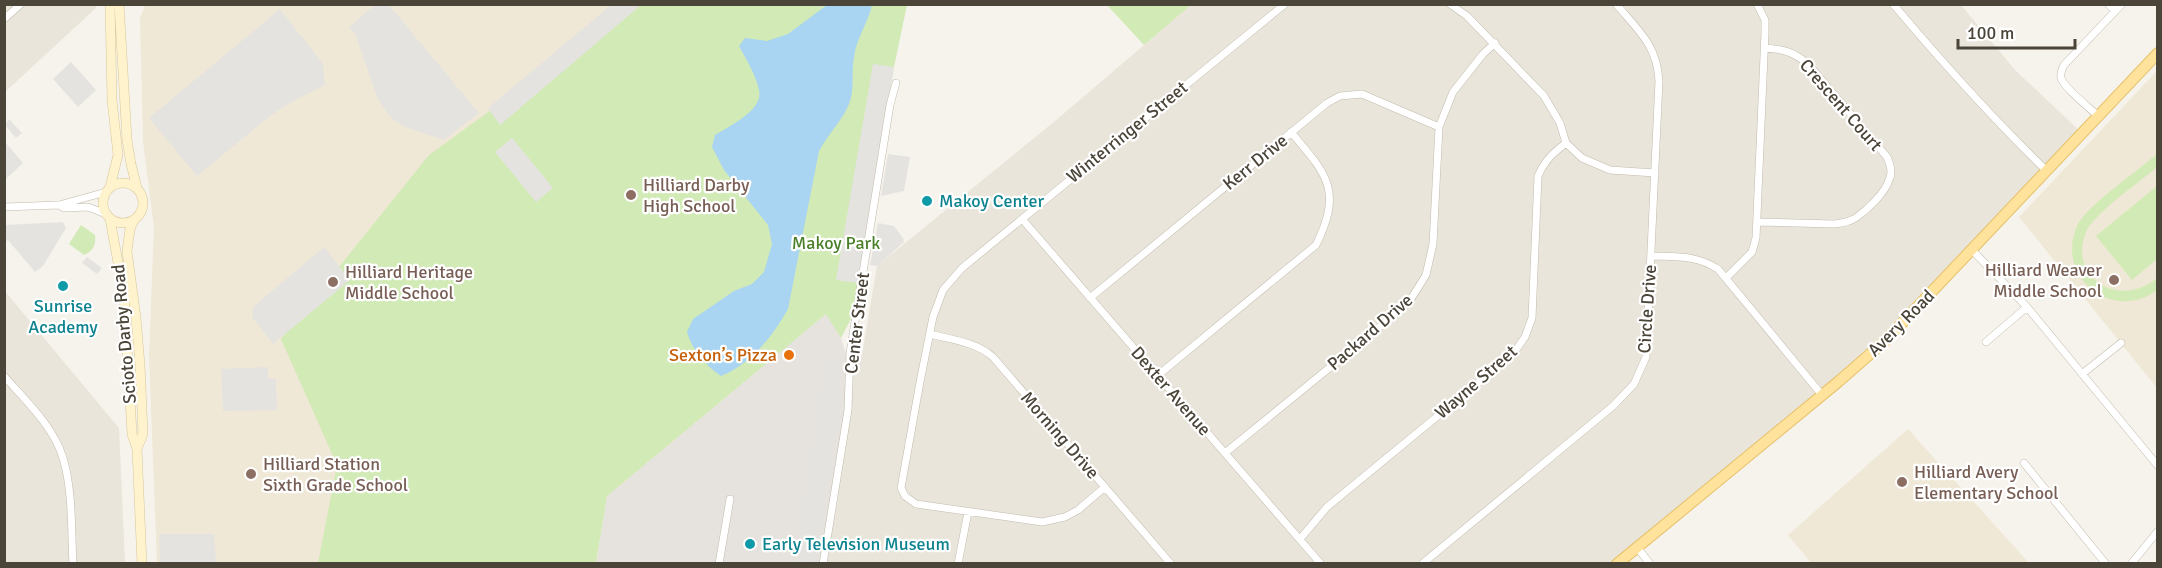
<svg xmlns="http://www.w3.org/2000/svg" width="2162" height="568" viewBox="0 0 2162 568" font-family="Signika,sans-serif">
<rect width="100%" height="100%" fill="#f6f3ec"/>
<!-- residential -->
<path fill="#eae5da" d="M 5,5 L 96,5 L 96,8 L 5,92 Z
M 1191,5 L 1961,5 L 2015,70 L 2082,133 L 1899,326 L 1617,563 L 823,564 L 849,363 L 862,355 L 877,266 L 1055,121 Z
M 4,290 L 119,428 L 125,563 L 5,563 Z"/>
<!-- industrial -->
<path fill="#e6e2dd" d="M 827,313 L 841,338 L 849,363 L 849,398 L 823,563 L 596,564 L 607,496 Z"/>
<!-- education -->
<path fill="#efe8d6" d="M 146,4 L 881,5 L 827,313 L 607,496 L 596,563 L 157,563 L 149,355 L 154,228 L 143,141 L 140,17 Z
M 2157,71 L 2157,388 L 2019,217 Z
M 1908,429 L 2029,563 L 1811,563 L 1788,535 Z"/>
<!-- green -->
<path fill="#d2eab5" d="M 623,5 L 907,5 L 894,67 L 852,317 L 841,338 L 826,314 L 607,496 L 596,563 L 318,563 L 337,465 L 281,339 L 429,155 L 618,18 Z
M 1107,5 L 1191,5 L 1144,45 Z
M 2157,154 L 2157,167 C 2140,182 2094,213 2086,232 C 2067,277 2119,310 2157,278 L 2157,290 C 2112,324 2053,275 2078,224 C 2088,205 2139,170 2157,154 Z
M 2157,186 L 2157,259 L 2132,280 L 2096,236 Z
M 81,225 L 95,235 C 96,244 94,251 84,255 L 69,244 Z"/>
<!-- parking -->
<path fill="#e5e3e0" d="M 375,5 L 389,5 L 479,113 L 444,140 L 405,127 L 390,117 L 377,97 L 355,33 L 349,27 Z
M 611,5 L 641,5 L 500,125 L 488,108 Z
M 280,9 L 323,64 L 325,85 L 293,101 L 270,116 L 197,176 L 149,118 Z
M 71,62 L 96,90 L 78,107 L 53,79 Z
M 873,64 L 894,67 L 858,283 L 836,280 Z
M 9,119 L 22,133 L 16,138 L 5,125 Z
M 512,138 L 553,188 L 536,202 L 495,152 Z
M 5,142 L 23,163 L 5,180 L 4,180 Z
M 888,154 L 910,157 L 904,191 L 881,196 Z
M 63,222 L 66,228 L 43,266 L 35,272 L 8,240 L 5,242 L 5,225 Z
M 878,223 L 894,226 L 903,238 L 904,242 L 877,266 L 870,265 Z
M 324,247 L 350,280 L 273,344 L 252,317 L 253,307 Z
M 87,257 L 102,268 L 97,274 L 82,263 Z
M 826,356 L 841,359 L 836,393 L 842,394 L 814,563 L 792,563 L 793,561 L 800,562 L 804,534 L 798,533 Z
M 268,367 L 268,378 L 276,379 L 277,410 L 223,411 L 221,369 Z
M 159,534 L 214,534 L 216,563 L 160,563 Z"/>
<!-- water -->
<path fill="#a9d4f2" d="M 827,5 L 872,5 C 868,23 856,39 854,57 C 851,72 855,90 849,104 C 842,121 828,134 819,151 L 788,309 C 773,336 751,364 721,376 C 706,366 692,350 687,332 L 693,319 L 734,291 L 752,284 L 764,272 L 772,244 L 768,225 L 724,170 L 712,147 L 715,135 C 729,126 764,110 759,90 C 756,75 746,59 739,46 L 745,38 L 767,41 L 788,34 Z"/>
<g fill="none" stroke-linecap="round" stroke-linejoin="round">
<!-- minor casing -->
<g stroke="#c2bbae" stroke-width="8">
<path id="minor" d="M 1450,4 L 1467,16 L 1544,96 L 1560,123 L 1566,143 L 1582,158 L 1610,170 L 1655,173
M 1893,4 C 1942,62 1992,118 2046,170
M 2108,4 L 2115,11
M 4,19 L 21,4
M 2098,116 C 2089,107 2065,89 2061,78 C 2060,73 2062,69 2064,65 L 2122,4
M 59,205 L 106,192
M 4,207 L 59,205 L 64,208 L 88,207 L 106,214
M 1022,219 L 1321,564
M 1757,222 L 1834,224 C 1843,223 1850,222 1857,217 C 1868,209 1885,193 1889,180 C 1893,172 1890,164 1887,157 L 1808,64 C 1794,52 1783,49 1765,48
M 1972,250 L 2027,307 L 2158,466
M 1651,256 C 1677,257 1696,255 1718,269 L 1822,395
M 1726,278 L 1752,252 L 1756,238 L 1765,33 L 1765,20 L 1757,4
M 1090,298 L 1327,103 L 1340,96 L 1362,94 L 1439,127
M 930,334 C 953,340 976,342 993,357 L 1171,564
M 1986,342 L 2027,307
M 2082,374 L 2121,343
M 4,376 C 25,400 54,427 63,458 C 73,491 71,529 73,564
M 1157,376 L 1316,245 C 1343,190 1327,175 1291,132
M 1225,453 L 1399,311 L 1409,302 L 1426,275 L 1433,244 L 1439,127 L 1453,92 L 1483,54 L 1495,43
M 2024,463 L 2106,564
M 1105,487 L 1078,510 L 1065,517 L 1042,522 L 916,504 L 905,496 L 901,488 L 920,382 L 933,317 L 943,290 L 962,268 L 1285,4
M 1300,539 L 1327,507 L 1513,354 L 1525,337 L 1532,318 L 1538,176 C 1545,160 1553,153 1566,143
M 1637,547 L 1650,564
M 719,564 L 730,499
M 823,564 L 848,410 L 850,353 L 890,105 L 896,83
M 958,564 L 968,512
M 1422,564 L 1613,406 L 1634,384 L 1646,357 L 1659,81 C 1657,45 1638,30 1616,4
M 2131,564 L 2158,531"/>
</g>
<!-- secondary casing -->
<g stroke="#d6c79b" stroke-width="10">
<path id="secondary" d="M 119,4 L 127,140 L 131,164 L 137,188
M103 203a20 20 0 1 1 40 0a20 20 0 1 1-40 0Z
M 110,187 L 118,155 L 112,100 L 110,4
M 110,219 L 124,295 L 132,434 L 137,449 L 142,564
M 134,220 L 130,229 L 127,251 L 136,318 L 140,365 L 143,434 L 137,449"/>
</g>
<!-- primary casing -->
<g stroke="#e6c16a" stroke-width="12">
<path id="primary" d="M 1617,564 L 1838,382 L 1885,341 L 2158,53"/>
</g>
<!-- minor -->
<use href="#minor" stroke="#fff" stroke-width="7"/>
<!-- secondary -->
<use href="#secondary" stroke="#fff3cd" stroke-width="9"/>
<!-- primary -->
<use href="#primary" stroke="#ffe39c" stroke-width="10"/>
</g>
<!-- markers -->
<g fill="#8d6e63" stroke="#fff" stroke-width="2">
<circle cx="631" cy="195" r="6"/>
<circle cx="2114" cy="280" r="6"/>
<circle cx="333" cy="282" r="6"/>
<circle cx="251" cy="474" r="6"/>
<circle cx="1902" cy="482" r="6"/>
</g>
<g fill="#0f9aa8" stroke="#fff" stroke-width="2">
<circle cx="927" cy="201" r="6"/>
<circle cx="63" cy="286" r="6"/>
<circle cx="750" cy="544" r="6"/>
</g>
<circle fill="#e8710a" stroke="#fff" stroke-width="2" cx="789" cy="355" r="6"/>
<g text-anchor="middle" stroke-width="4.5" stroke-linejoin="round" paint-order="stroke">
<!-- street labels -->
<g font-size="18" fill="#4b4439" stroke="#fff">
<text transform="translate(1841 105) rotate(49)" y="6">Crescent Court</text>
<text transform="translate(1127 132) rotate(-39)" y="6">Winterringer Street</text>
<text transform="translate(1255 162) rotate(-39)" y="6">Kerr Drive</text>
<text transform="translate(1647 309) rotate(-86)" y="6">Circle Drive</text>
<text transform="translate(857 323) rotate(-83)" y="6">Center Street</text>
<text transform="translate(1901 323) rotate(-45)" y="6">Avery Road</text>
<text transform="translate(1370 332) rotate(-41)" y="6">Packard Drive</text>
<text transform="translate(124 334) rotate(-95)" y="6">Scioto Darby Road</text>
<text transform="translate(1476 382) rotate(-41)" y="6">Wayne Street</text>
<text transform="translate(1171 391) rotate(49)" y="6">Dexter Avenue</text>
<text transform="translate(1060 435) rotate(49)" y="6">Morning Drive</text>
</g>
<!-- education labels -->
<g font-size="18" fill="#785e54" stroke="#fff" text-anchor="start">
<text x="643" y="191">Hilliard Darby<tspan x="643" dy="21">High School</tspan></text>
<text x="2102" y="276" text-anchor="end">Hilliard Weaver<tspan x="2102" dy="21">Middle School</tspan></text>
<text x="345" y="278">Hilliard Heritage<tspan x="345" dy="21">Middle School</tspan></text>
<text x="263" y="470">Hilliard Station<tspan x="263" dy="21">Sixth Grade School</tspan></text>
<text x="1914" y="478">Hilliard Avery<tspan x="1914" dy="21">Elementary School</tspan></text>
</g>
<!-- culture labels -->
<g font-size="18" fill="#0d838f" stroke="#fff" text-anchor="start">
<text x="939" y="207">Makoy Center</text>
<text x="63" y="312" text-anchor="middle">Sunrise<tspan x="63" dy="21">Academy</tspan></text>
<text x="762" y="550">Early Television Museum</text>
</g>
<!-- park labels -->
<g font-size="18" fill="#4a7f2a" stroke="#fff">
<text x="836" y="249">Makoy Park</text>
</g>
<!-- food labels -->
<g font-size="18" fill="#c56008" stroke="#fff" text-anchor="end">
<text x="777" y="361">Sexton’s Pizza</text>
</g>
</g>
<!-- border -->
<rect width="2162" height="568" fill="none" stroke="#4b4439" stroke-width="12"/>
<!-- scale -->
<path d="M1958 39v9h117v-9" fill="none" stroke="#4b4439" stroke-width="3"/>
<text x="1967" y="39" font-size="18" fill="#4b4439" stroke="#ffffff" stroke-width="4.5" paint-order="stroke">100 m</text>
</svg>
